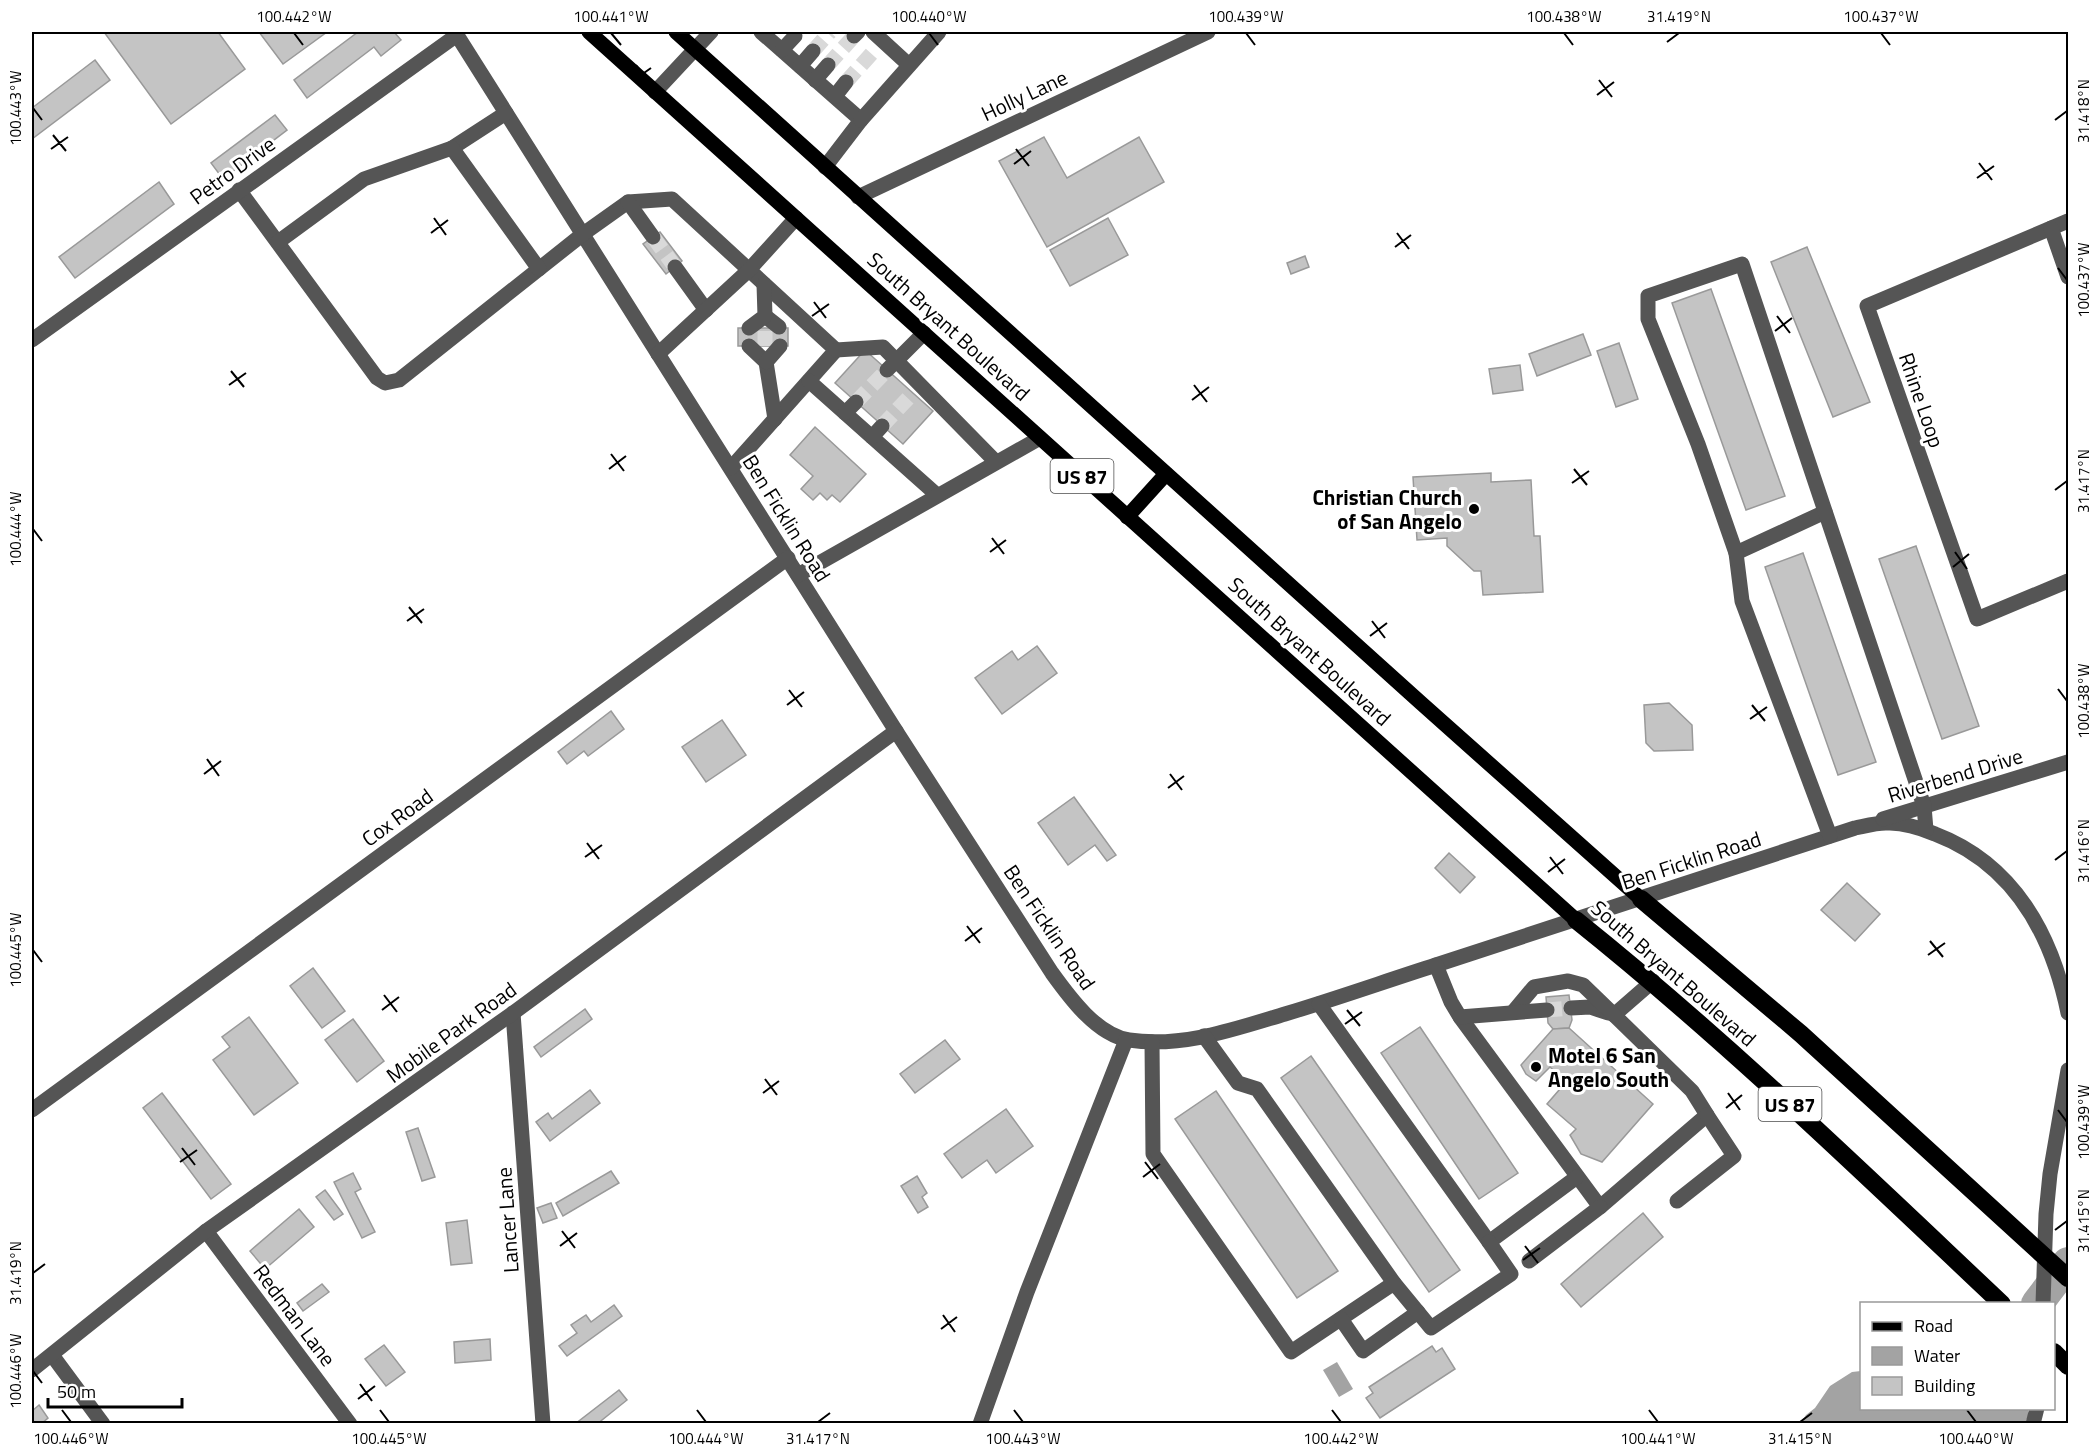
<svg xmlns="http://www.w3.org/2000/svg" width="2100" height="1455" font-family="'Titillium Web',sans-serif">
<rect width="100%" height="100%" fill="#fff"/>
<g fill="#a3a3a3">
<path d="M 1337,1362 L 1353,1389 L 1339,1397 L 1323,1370 Z"/>
<path d="M 1861,1371 L 1862,1408 L 2028,1408 L 2028,1416 L 2025,1424 L 1800,1424 L 1806,1415 L 1815,1408 L 1830,1386 L 1852,1372 Z"/>
</g>
<g fill="none" stroke-linecap="round" stroke-linejoin="round">
<path stroke="#a3a3a3" stroke-width="32" d="M 2037,1304 L 2068,1263"/>
</g>
<g fill="#c4c4c4" stroke="#999" stroke-width="1.5">
<path d="M 104,32 L 218,32 L 245,69 L 171,124 Z"/>
<path d="M 259,32 L 327,32 L 283,64 Z"/>
<path d="M 358,32 L 394,32 L 401,40 L 381,56 L 374,47 L 307,98 L 294,80 Z"/>
<path d="M 95,60 L 110,80 L 32,139 L 32,108 Z"/>
<path d="M 275,115 L 287,130 L 223,179 L 211,163 Z"/>
<path d="M 1044,137 L 1067,178 L 1139,137 L 1164,182 L 1047,247 L 999,161 Z"/>
<path d="M 159,182 L 174,204 L 75,278 L 59,257 Z"/>
<path d="M 1108,218 L 1128,255 L 1070,286 L 1050,250 Z"/>
<path d="M 660,232 L 682,261 L 666,274 L 643,244 Z"/>
<path d="M 1807,247 L 1870,402 L 1833,417 L 1771,262 Z"/>
<path d="M 1305,256 L 1309,267 L 1291,274 L 1287,263 Z"/>
<path d="M 1711,289 L 1785,496 L 1746,510 L 1672,303 Z"/>
<rect x="738" y="328" width="50" height="18"/>
<path d="M 1583,334 L 1591,355 L 1537,376 L 1529,354 Z"/>
<path d="M 1619,343 L 1638,399 L 1616,407 L 1597,351 Z"/>
<path d="M 865,350 L 933,411 L 903,444 L 835,383 Z"/>
<path d="M 1520,365 L 1523,390 L 1493,394 L 1489,369 Z"/>
<path d="M 815,427 L 866,474 L 840,502 L 832,495 L 827,500 L 820,493 L 813,500 L 801,489 L 813,476 L 790,455 Z"/>
<path d="M 1491,473 L 1491,482 L 1531,480 L 1534,536 L 1540,536 L 1543,592 L 1483,595 L 1481,571 L 1474,571 L 1447,546 L 1447,538 L 1417,540 L 1413,477 Z"/>
<path d="M 1916,546 L 1979,726 L 1942,739 L 1879,559 Z"/>
<path d="M 1803,553 L 1876,762 L 1838,775 L 1765,567 Z"/>
<path d="M 1037,646 L 1057,673 L 1002,714 L 975,678 L 1012,651 L 1018,660 Z"/>
<path d="M 1669,703 L 1692,725 L 1693,750 L 1654,751 L 1646,743 L 1644,705 Z"/>
<path d="M 611,711 L 624,729 L 588,756 L 584,751 L 567,764 L 558,752 Z"/>
<path d="M 722,720 L 746,755 L 706,782 L 682,747 Z"/>
<path d="M 1074,797 L 1116,855 L 1107,861 L 1095,845 L 1068,865 L 1038,823 Z"/>
<path d="M 1449,853 L 1475,877 L 1460,893 L 1435,868 Z"/>
<path d="M 1847,883 L 1880,914 L 1855,941 L 1821,910 Z"/>
<path d="M 313,968 L 345,1011 L 322,1028 L 290,986 Z"/>
<path d="M 1569,995 L 1572,1020 L 1569,1028 L 1553,1029 L 1548,1023 L 1546,997 Z"/>
<path d="M 585,1009 L 592,1019 L 541,1057 L 534,1047 Z"/>
<path d="M 249,1017 L 298,1083 L 254,1115 L 213,1060 L 230,1047 L 222,1037 Z"/>
<path d="M 353,1019 L 384,1061 L 357,1082 L 325,1040 Z"/>
<path d="M 1420,1027 L 1518,1173 L 1479,1199 L 1381,1053 Z"/>
<path d="M 1569,1028 L 1653,1104 L 1602,1162 L 1581,1154 L 1570,1135 L 1576,1129 L 1547,1104 L 1566,1082 L 1550,1067 L 1536,1081 L 1526,1074 L 1521,1065 L 1553,1029 Z"/>
<path d="M 945,1040 L 960,1059 L 915,1093 L 900,1074 Z"/>
<path d="M 1311,1056 L 1460,1270 L 1429,1292 L 1281,1078 Z"/>
<path d="M 590,1090 L 600,1103 L 550,1141 L 536,1122 L 548,1113 L 552,1119 Z"/>
<path d="M 1216,1091 L 1338,1271 L 1297,1298 L 1175,1119 Z"/>
<path d="M 162,1093 L 231,1184 L 211,1199 L 143,1108 Z"/>
<path d="M 1006,1109 L 1033,1146 L 996,1173 L 987,1160 L 962,1178 L 944,1154 Z"/>
<path d="M 418,1128 L 435,1177 L 422,1181 L 406,1132 Z"/>
<path d="M 611,1171 L 619,1183 L 563,1216 L 556,1203 Z"/>
<path d="M 353,1173 L 361,1189 L 355,1192 L 375,1232 L 362,1238 L 334,1182 Z"/>
<path d="M 917,1176 L 927,1193 L 922,1197 L 928,1207 L 918,1213 L 901,1186 Z"/>
<path d="M 325,1190 L 343,1214 L 334,1220 L 316,1197 Z"/>
<path d="M 551,1203 L 557,1218 L 543,1223 L 537,1208 Z"/>
<path d="M 299,1209 L 314,1227 L 265,1269 L 250,1251 Z"/>
<path d="M 1643,1213 L 1663,1237 L 1581,1307 L 1561,1284 Z"/>
<path d="M 467,1220 L 472,1263 L 451,1265 L 446,1223 Z"/>
<path d="M 322,1284 L 329,1292 L 303,1311 L 297,1303 Z"/>
<path d="M 614,1305 L 622,1316 L 567,1356 L 559,1346 L 577,1333 L 571,1325 L 586,1315 L 591,1322 Z"/>
<path d="M 490,1339 L 491,1360 L 455,1363 L 454,1342 Z"/>
<path d="M 384,1345 L 405,1372 L 386,1386 L 365,1359 Z"/>
<path d="M 1432,1346 L 1436,1352 L 1442,1348 L 1455,1369 L 1380,1418 L 1366,1398 L 1373,1393 L 1369,1387 Z"/>
<path d="M 619,1390 L 627,1400 L 597,1424 L 575,1424 Z"/>
<path d="M 39,1405 L 48,1418 L 41,1424 L 32,1424 L 32,1411 Z"/>
</g>
<g fill="none" stroke-linecap="round" stroke-linejoin="round">
<g stroke="#d9d9d9" stroke-width="15" stroke-dasharray="15 8" stroke-linecap="butt">
<path d="M 813,51 L 830,32"/>
<path d="M 828,65 L 854,36"/>
<path d="M 846,82 L 873,52"/>
<path d="M 653,237 L 675,267"/>
<path d="M 765,346 L 765,327"/>
<path d="M 856,402 L 887,370"/>
<path d="M 882,426 L 913,393"/>
<path d="M 1547,1010 L 1571,1008"/>
</g>
<g stroke="#555" stroke-width="15">
<path d="M 455,32 L 896,731 L 1052,973 C 1070,998 1097,1035 1129,1040 C 1182,1048 1235,1029 1285,1014 C 1335,999 1386,981 1436,965 C 1576,919 1715,874 1855,828 C 1865,826 1876,823 1886,823 C 1903,822 1921,828 1935,834 C 2014,864 2052,935 2068,1013"/>
<path d="M 761,32 L 861,120 L 825,167"/>
<path d="M 873,32 L 909,65"/>
<path d="M 854,36 L 858,32"/>
<path d="M 782,50 L 795,36"/>
<path d="M 800,66 L 813,51"/>
<path d="M 815,80 L 828,65"/>
<path d="M 655,92 L 711,32"/>
<path d="M 835,96 L 846,82"/>
<path d="M 861,120 L 939,32"/>
<path d="M 452,148 L 506,113"/>
<path d="M 239,190 L 377,378 L 385,383 L 399,380 L 583,234 L 628,202 L 672,199 L 836,350 L 731,468"/>
<path d="M 858,197 L 1208,32"/>
<path d="M 628,202 L 653,237"/>
<path d="M 2068,221 L 1867,306 L 1977,619 L 2068,581"/>
<path d="M 2051,228 L 2068,277"/>
<path d="M 278,242 L 364,179 L 452,148 L 539,269"/>
<path d="M 675,267 L 706,310"/>
<path d="M 765,316 L 779,327"/>
<path d="M 749,328 L 765,316 L 764,284"/>
<path d="M 32,340 L 457,35"/>
<path d="M 749,346 L 766,362 L 775,419"/>
<path d="M 836,350 L 883,347 L 996,462"/>
<path d="M 658,354 L 749,270 L 796,218"/>
<path d="M 766,362 L 780,346"/>
<path d="M 887,370 L 924,333"/>
<path d="M 809,381 L 937,495"/>
<path d="M 845,413 L 856,402"/>
<path d="M 872,437 L 882,426"/>
<path d="M 1736,553 L 1825,512"/>
<path d="M 798,575 L 1040,438"/>
<path d="M 1883,819 L 2068,762"/>
<path d="M 1830,836 L 1742,601 L 1736,553 L 1698,444 L 1648,319 L 1648,296 L 1742,264 L 1924,806 L 1926,830"/>
<path d="M 1436,965 L 1451,1002 L 1460,1017 L 1600,1207 L 1707,1115 L 1692,1091 L 1614,1015 L 1653,981"/>
<path d="M 1319,1004 L 1489,1242 L 1577,1177"/>
<path d="M 1571,1008 L 1590,1007 L 1608,1013"/>
<path d="M 1513,1012 L 1534,987 L 1568,981 L 1583,985 L 1614,1015"/>
<path d="M 513,1013 L 543,1424"/>
<path d="M 1460,1017 L 1547,1010"/>
<path d="M 1204,1036 L 1238,1083 L 1257,1089 L 1394,1283"/>
<path d="M 1152,1042 L 1153,1154 L 1291,1352 L 1394,1283 L 1431,1328 L 1511,1274 L 1489,1242"/>
<path d="M 32,1110 L 788,558"/>
<path d="M 1677,1201 L 1734,1156 L 1707,1115"/>
<path d="M 206,1231 L 350,1424"/>
<path d="M 1529,1261 L 1600,1207"/>
<path d="M 2043,1304 L 2046,1214 L 2050,1174 L 2068,1070"/>
<path d="M 1341,1319 L 1363,1351 L 1418,1312"/>
<path d="M 52,1355 L 103,1424"/>
<path d="M 32,1370 L 206,1231 L 513,1013 L 896,731"/>
<path d="M 980,1424 L 1027,1292 L 1126,1040"/>
<path d="M 2033,1424 L 2037,1408"/>
</g>
<g stroke="#000" stroke-width="15">
<path d="M 589,32 L 1576,920"/>
<path d="M 676,32 L 1421,703 L 1641,899"/>
<path d="M 1127,517 L 1166,474"/>
</g>
<g stroke="#000" stroke-width="18">
<path d="M 1641,899 L 1801,1034 L 2068,1278"/>
<path d="M 1576,920 C 1726,1040 1863,1173 2002,1304"/>
<path d="M 2054,1352 L 2068,1366"/>
</g>
</g>
<path fill="none" stroke="#000" stroke-width="2" d="M 294,33 L 303,45M 611,33 L 621,45M 929,33 L 938,45M 1246,33 L 1255,45M 1564,33 L 1573,45M 1881,33 L 1890,45M 1667,42 L 1679,33M 636,65 L 649,82M 634,80 L 651,68M 1599,80 L 1612,97M 1597,95 L 1614,82M 33,108 L 42,120M 2055,120 L 2067,111M 53,135 L 66,151M 51,149 L 68,137M 1016,149 L 1029,166M 1979,163 L 1992,180M 1014,164 L 1031,151M 1977,178 L 1994,166M 434,218 L 446,235M 431,233 L 448,220M 1397,233 L 1409,249M 1395,247 L 1411,235M 2058,268 L 2067,280M 814,302 L 826,318M 812,316 L 829,304M 1777,316 L 1790,333M 1775,331 L 1792,318M 231,371 L 244,387M 229,385 L 246,373M 1194,385 L 1207,402M 1192,400 L 1209,387M 611,454 L 624,471M 609,469 L 626,456M 1574,469 L 1587,485M 1572,483 L 1589,471M 2055,490 L 2067,481M 33,529 L 42,541M 992,538 L 1004,554M 990,552 L 1006,540M 1955,552 L 1967,569M 1953,567 L 1969,554M 409,607 L 422,623M 407,621 L 424,609M 1372,621 L 1385,638M 1370,636 L 1387,623M 2058,689 L 2067,701M 789,690 L 802,707M 787,705 L 804,692M 1752,705 L 1765,721M 1750,719 L 1767,707M 207,759 L 219,776M 204,774 L 221,761M 1170,774 L 1182,790M 1168,788 L 1184,776M 587,843 L 599,859M 585,857 L 602,845M 1550,857 L 1563,874M 2055,860 L 2067,851M 1548,872 L 1565,859M 967,926 L 980,943M 965,941 L 982,928M 1930,941 L 1943,957M 33,950 L 42,962M 1928,955 L 1945,943M 384,995 L 397,1012M 382,1010 L 399,997M 1347,1010 L 1360,1026M 1345,1024 L 1362,1012M 765,1079 L 777,1095M 763,1093 L 779,1081M 1728,1093 L 1740,1110M 1726,1108 L 1742,1095M 2058,1110 L 2067,1122M 182,1148 L 195,1165M 180,1162 L 197,1150M 1145,1162 L 1158,1179M 1143,1177 L 1160,1164M 2055,1230 L 2067,1221M 562,1231 L 575,1248M 560,1246 L 577,1233M 1525,1246 L 1538,1263M 1523,1260 L 1540,1248M 33,1273 L 45,1264M 943,1315 L 955,1332M 941,1329 L 957,1317M 33,1371 L 42,1383M 360,1384 L 372,1401M 358,1399 L 375,1386M 62,1410 L 71,1422M 380,1410 L 389,1422M 697,1410 L 706,1422M 1014,1410 L 1023,1422M 1332,1410 L 1341,1422M 1649,1410 L 1658,1422M 1967,1410 L 1976,1422M 818,1422 L 830,1413M 1800,1422 L 1812,1413"/>
<g fill="#000" stroke="#fff" stroke-width="2">
<circle cx="1474" cy="509" r="6"/>
<circle cx="1536" cy="1067" r="6"/>
</g>
<g text-anchor="middle" dominant-baseline="central" stroke-width="6" stroke-linejoin="round" paint-order="stroke">
<g fill="#fff" stroke="#4c4c4c" stroke-width="1.5">
<rect x="1050.5" y="459" width="63" height="34" rx="4.5"/>
<rect x="1758.5" y="1087" width="63" height="34" rx="4.5"/>
</g>
<g font-size="20" font-weight="bold" fill="#000">
<text x="1082" y="476">US 87</text>
<text x="1790" y="1104">US 87</text>
</g>
<g font-size="21" fill="#000" stroke="#fff">
<text transform="translate(1024 95) rotate(-25)">Holly Lane</text>
<text transform="translate(232 170) rotate(-36)">Petro Drive</text>
<text transform="translate(949 326) rotate(42)">South Bryant Boulevard</text>
<text transform="translate(1922 400) rotate(71)">Rhine Loop</text>
<text transform="translate(787 518) rotate(58)">Ben Ficklin Road</text>
<text transform="translate(1310 651) rotate(42)">South Bryant Boulevard</text>
<text transform="translate(1955 775) rotate(-17)">Riverbend Drive</text>
<text transform="translate(397 817) rotate(-36)">Cox Road</text>
<text transform="translate(1691 860) rotate(-18)">Ben Ficklin Road</text>
<text transform="translate(1050 927) rotate(56)">Ben Ficklin Road</text>
<text transform="translate(1674 973) rotate(41)">South Bryant Boulevard</text>
<text transform="translate(451 1032) rotate(-36)">Mobile Park Road</text>
<text transform="translate(507 1220) rotate(-94)">Lancer Lane</text>
<text transform="translate(295 1315) rotate(53)">Redman Lane</text>
</g>
<g font-size="21" font-weight="bold" fill="#000" stroke="#fff" text-anchor="end">
<text x="1462" y="497">Christian Church<tspan x="1462" dy="24">of San Angelo</tspan></text>
<text x="1548" y="1055" text-anchor="start">Motel 6 San<tspan x="1548" dy="24">Angelo South</tspan></text>
</g>
</g>
<rect width="2100" height="1455" fill="none" stroke="#ffffff" stroke-width="66"/>
<rect x="1860" y="1302" width="195" height="108" fill="#ffffff" stroke="#999999" stroke-width="1.5"/>
<rect x="1872" y="1322" width="30" height="9" fill="#000000" stroke="#999999" stroke-width="1.5"/>
<text x="1914" y="1332" font-size="18" fill="#000000">Road</text>
<rect x="1872" y="1347" width="30" height="18" fill="#a3a3a3" stroke="#999999" stroke-width="1.5"/>
<text x="1914" y="1362" font-size="18" fill="#000000">Water</text>
<rect x="1872" y="1377" width="30" height="18" fill="#c4c4c4" stroke="#999999" stroke-width="1.5"/>
<text x="1914" y="1392" font-size="18" fill="#000000">Building</text>
<path d="M48 1398v9h134v-9" fill="none" stroke="#000000" stroke-width="3"/>
<text x="57" y="1398" font-size="18" fill="#000000" stroke="#ffffff" stroke-width="4.5" paint-order="stroke">50 m</text>
<rect x="33" y="33" width="2034" height="1389" fill="none" stroke="#000" stroke-width="2"/>
<g font-size="15" text-anchor="middle" fill="#000">
<text x="294" y="22">100.442°W</text>
<text x="611" y="22">100.441°W</text>
<text x="929" y="22">100.440°W</text>
<text x="1246" y="22">100.439°W</text>
<text x="1564" y="22">100.438°W</text>
<text x="1679" y="22">31.419°N</text>
<text x="1881" y="22">100.437°W</text>
<text transform="translate(16 108) rotate(-90)" y="5">100.443°W</text>
<text transform="translate(2084 111) rotate(-90)" y="5">31.418°N</text>
<text transform="translate(2084 280) rotate(-90)" y="5">100.437°W</text>
<text transform="translate(2084 481) rotate(-90)" y="5">31.417°N</text>
<text transform="translate(16 529) rotate(-90)" y="5">100.444°W</text>
<text transform="translate(2084 701) rotate(-90)" y="5">100.438°W</text>
<text transform="translate(2084 851) rotate(-90)" y="5">31.416°N</text>
<text transform="translate(16 950) rotate(-90)" y="5">100.445°W</text>
<text transform="translate(2084 1122) rotate(-90)" y="5">100.439°W</text>
<text transform="translate(2084 1221) rotate(-90)" y="5">31.415°N</text>
<text transform="translate(16 1273) rotate(-90)" y="5">31.419°N</text>
<text transform="translate(16 1371) rotate(-90)" y="5">100.446°W</text>
<text x="71" y="1444">100.446°W</text>
<text x="389" y="1444">100.445°W</text>
<text x="706" y="1444">100.444°W</text>
<text x="818" y="1444">31.417°N</text>
<text x="1023" y="1444">100.443°W</text>
<text x="1341" y="1444">100.442°W</text>
<text x="1658" y="1444">100.441°W</text>
<text x="1800" y="1444">31.415°N</text>
<text x="1976" y="1444">100.440°W</text>
</g>
</svg>
